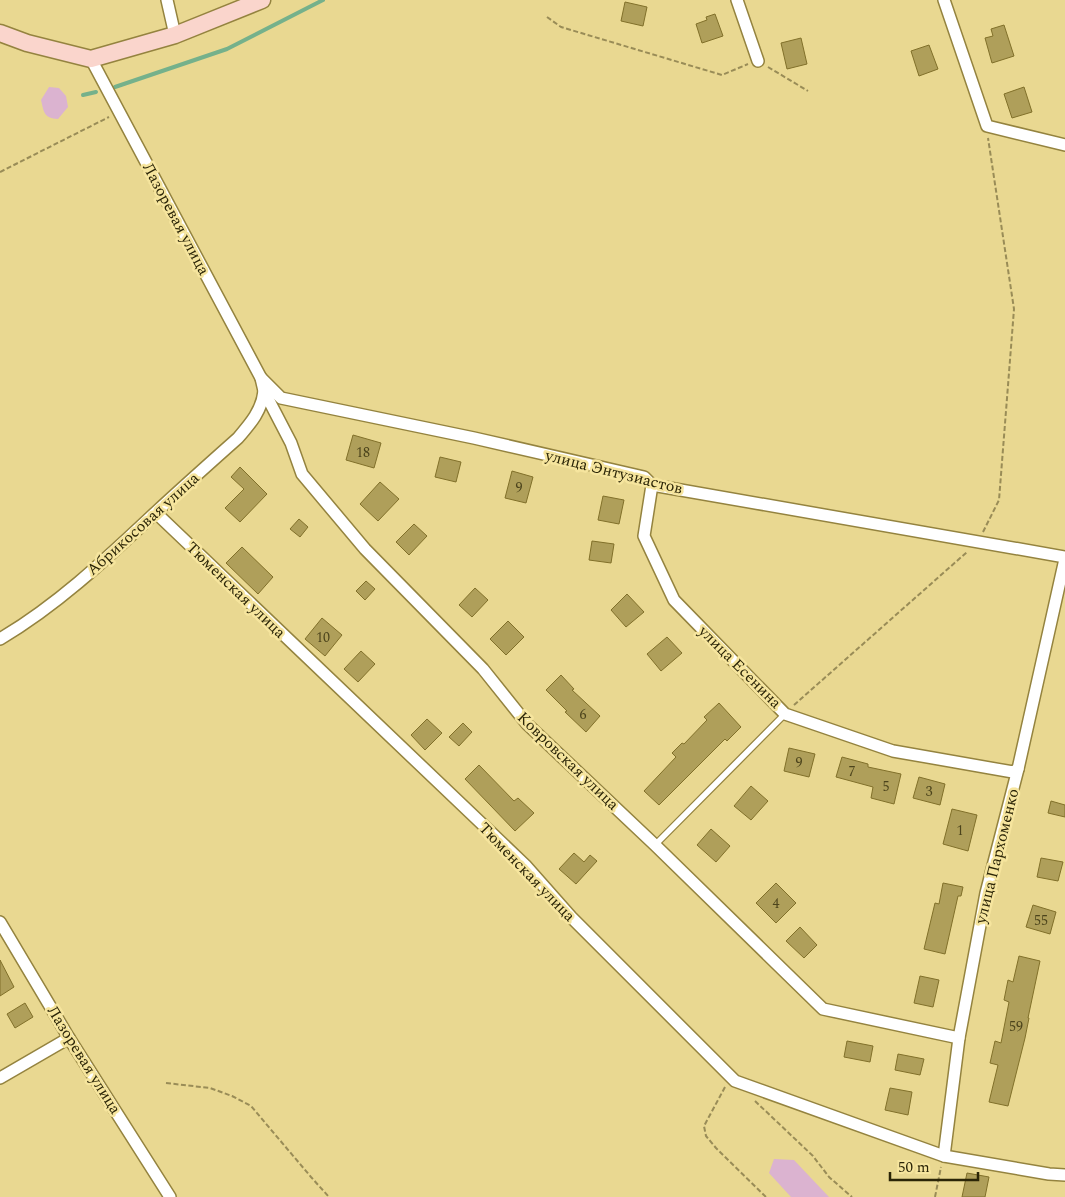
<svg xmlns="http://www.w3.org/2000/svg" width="1065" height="1197" font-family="Spectral,serif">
<rect width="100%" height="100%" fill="#e9d891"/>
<g fill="#dbb3d0">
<path d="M 49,87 L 59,88 L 66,96 L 68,107 L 58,119 C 44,118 44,113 41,100 Z"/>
<path d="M 774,1159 L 794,1160 L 829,1197 L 791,1197 L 769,1173 Z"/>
</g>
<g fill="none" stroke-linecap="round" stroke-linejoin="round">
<g stroke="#75b18b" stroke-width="4">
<path d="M 115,87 L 227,49 L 323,0"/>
<path d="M 83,95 L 96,92"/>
</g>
</g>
<g fill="#af9f5a" stroke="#81702a">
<path d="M 625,2 L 647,7 L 643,26 L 621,21 Z"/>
<path d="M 715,14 L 723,36 L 702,43 L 696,24 L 707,20 L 706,17 Z"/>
<path d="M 1004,25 L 1014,56 L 992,63 L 985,38 L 993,36 L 991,29 Z"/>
<path d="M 801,38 L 807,64 L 787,69 L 781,43 Z"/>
<path d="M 929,45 L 938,69 L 919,76 L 911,51 Z"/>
<path d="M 1024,87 L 1032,112 L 1012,118 L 1004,94 Z"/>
<path d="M 353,435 L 381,443 L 374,468 L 346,460 Z"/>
<path d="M 440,457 L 461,462 L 456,482 L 435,477 Z"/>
<path d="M 240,467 L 267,494 L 240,522 L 225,508 L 244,489 L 231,477 Z"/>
<path d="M 512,471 L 533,477 L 526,503 L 505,498 Z"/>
<path d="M 380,482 L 399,499 L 378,521 L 360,504 Z"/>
<path d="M 603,496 L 624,500 L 619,524 L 598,520 Z"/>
<path d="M 299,519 L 308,527 L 300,537 L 290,529 Z"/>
<path d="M 414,524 L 427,536 L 409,555 L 396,542 Z"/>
<path d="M 592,541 L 614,544 L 611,563 L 589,560 Z"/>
<path d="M 242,547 L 273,577 L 258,594 L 226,563 Z"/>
<path d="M 366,581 L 375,589 L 365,600 L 356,591 Z"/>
<path d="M 475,588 L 488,600 L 472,617 L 459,605 Z"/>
<path d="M 627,594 L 644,612 L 626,627 L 611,610 Z"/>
<path d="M 322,618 L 342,635 L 325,656 L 305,639 Z"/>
<path d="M 508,621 L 524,637 L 506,655 L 490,639 Z"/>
<path d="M 667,637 L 682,653 L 661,671 L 647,654 Z"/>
<path d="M 361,651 L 375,664 L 358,682 L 344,669 Z"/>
<path d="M 561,675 L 574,689 L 572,690 L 600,716 L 586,732 L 565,712 L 567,711 L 546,690 Z"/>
<path d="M 719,703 L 741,727 L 727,741 L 725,739 L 659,805 L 644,791 L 676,757 L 672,753 L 682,743 L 684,744 L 707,720 L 704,717 Z"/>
<path d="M 427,719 L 442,733 L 425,750 L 411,735 Z"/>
<path d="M 463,723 L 472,732 L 459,746 L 449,737 Z"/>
<path d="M 789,748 L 815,754 L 809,777 L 784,771 Z"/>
<path d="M 842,757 L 868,764 L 868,767 L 901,774 L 894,804 L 871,798 L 873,787 L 836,777 Z"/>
<path d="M 479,765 L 514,801 L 518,798 L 534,813 L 515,831 L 465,779 Z"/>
<path d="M 919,777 L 945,784 L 940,805 L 913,798 Z"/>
<path d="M 751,786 L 768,801 L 751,820 L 734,806 Z"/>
<path d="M 1051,801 L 1065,805 L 1065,817 L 1048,813 Z"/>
<path d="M 952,809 L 977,815 L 968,851 L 943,844 Z"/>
<path d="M 711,829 L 730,846 L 716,862 L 697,845 Z"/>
<path d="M 574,853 L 584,862 L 590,855 L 597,861 L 576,884 L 559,869 Z"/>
<path d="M 1041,858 L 1063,862 L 1058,881 L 1037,877 Z"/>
<path d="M 776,883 L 796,903 L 776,923 L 756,903 Z"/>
<path d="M 943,883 L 963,887 L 961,896 L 958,896 L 945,954 L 924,949 L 935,903 L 939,904 Z"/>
<path d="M 1033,905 L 1056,912 L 1050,934 L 1026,927 Z"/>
<path d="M 800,927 L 817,945 L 804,958 L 786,941 Z"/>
<path d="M 1019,956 L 1040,961 L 1028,1018 L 1029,1018 L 1025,1038 L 1008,1106 L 989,1102 L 998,1065 L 990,1063 L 995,1041 L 1001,1043 L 1009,1002 L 1004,1000 L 1008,980 L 1013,982 Z"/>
<path d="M 0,960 L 14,987 L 0,996 Z"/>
<path d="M 920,976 L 939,980 L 933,1007 L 914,1003 Z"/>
<path d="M 25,1003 L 33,1017 L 15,1028 L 7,1014 Z"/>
<path d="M 847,1041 L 873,1046 L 870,1062 L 844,1057 Z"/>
<path d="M 898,1054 L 924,1059 L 920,1075 L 895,1070 Z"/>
<path d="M 890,1088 L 912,1092 L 908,1115 L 885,1110 Z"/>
<path d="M 967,1173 L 989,1177 L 985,1197 L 962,1197 Z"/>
</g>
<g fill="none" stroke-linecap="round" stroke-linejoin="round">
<g stroke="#94833f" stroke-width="8">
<path id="lane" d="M 655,845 L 785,714"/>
</g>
<g stroke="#94833f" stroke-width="14">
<g id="street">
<path d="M 167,0 L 175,35"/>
<path d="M 737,0 L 758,61"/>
<path d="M 944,0 L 987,126 L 1065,145"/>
<path d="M 91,59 L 261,378 L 264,391 L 291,443 L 302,474 L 365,549 L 483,669 L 527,724 L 655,845 L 823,1009 L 959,1038"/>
<path d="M 261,378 L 281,398 L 474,438 L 644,477 L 652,485 L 1065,557"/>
<path d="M 652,485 L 644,536 L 674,600 L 785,714 L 893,751 L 1013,772 L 1018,769"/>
<path d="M 156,513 L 525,865 L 571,917 L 735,1081 L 944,1156 L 1049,1174 L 1065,1175"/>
<path d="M 0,639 C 59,604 107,558 156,512 C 183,487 211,462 238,438 C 251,423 262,410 264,391"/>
<path d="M 0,922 L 69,1038 L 170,1197"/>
<path d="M 0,1078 L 69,1038"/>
<path d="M 944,1156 L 959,1038 L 986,893 L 1018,769 L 1065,559"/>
</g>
</g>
<g stroke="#94833f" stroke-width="19">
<path id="secondary" d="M 0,33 L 27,43 L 91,59 L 175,35 L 262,0"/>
</g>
<g stroke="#998c57" stroke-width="2" stroke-dasharray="5 2.5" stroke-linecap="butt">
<path d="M 547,17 L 561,27 L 722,75 L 748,64"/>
<path d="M 768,67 L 808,91"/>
<path d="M 0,172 L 109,117"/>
<path d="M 983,532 L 999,500 L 1014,309 L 988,138"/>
<path d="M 794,705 L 967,552"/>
<path d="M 166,1083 L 210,1088 L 232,1096 L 251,1106 L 311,1177 L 329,1197"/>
<path d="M 725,1087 L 704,1126 L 706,1136 L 716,1148 L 766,1197"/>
<path d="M 755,1101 L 813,1156 L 829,1177 L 852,1197"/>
<path d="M 935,1197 L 941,1167"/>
</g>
<use href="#lane" stroke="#fff" stroke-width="5.5"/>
<use href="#street" stroke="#fff" stroke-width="11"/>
<use href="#secondary" stroke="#fad5cc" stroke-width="16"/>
</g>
<g text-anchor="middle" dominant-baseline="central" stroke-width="5" stroke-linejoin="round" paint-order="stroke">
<g font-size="14" fill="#4c441c">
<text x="363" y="452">18</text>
<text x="519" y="487">9</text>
<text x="323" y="637">10</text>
<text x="583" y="714">6</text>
<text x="799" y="762">9</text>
<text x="852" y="771">7</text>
<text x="886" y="786">5</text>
<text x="929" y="791">3</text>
<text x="960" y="830">1</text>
<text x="776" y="903">4</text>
<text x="1041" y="920">55</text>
<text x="1016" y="1026">59</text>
</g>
<g font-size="16" fill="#2b2507" stroke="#f6e59e">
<text transform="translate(176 219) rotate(62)">Лазоревая улица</text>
<text transform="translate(614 472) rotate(14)">улица Энтузиастов</text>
<text transform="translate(143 524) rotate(-42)">Абрикосовая улица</text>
<text transform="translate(236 590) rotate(44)">Тюменская улица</text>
<text transform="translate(740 667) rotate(45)">улица Есенина</text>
<text transform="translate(568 761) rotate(44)">Ковровская улица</text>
<text transform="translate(997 856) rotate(-76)">улица Пархоменко</text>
<text transform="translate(527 872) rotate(46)">Тюменская улица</text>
<text transform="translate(84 1060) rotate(58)">Лазоревая улица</text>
</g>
</g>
<path d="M890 1172v8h88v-8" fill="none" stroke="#2b2507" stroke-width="2.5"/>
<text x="898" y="1172" font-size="15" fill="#2b2507" stroke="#f6e59e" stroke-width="4" paint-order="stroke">50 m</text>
</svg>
